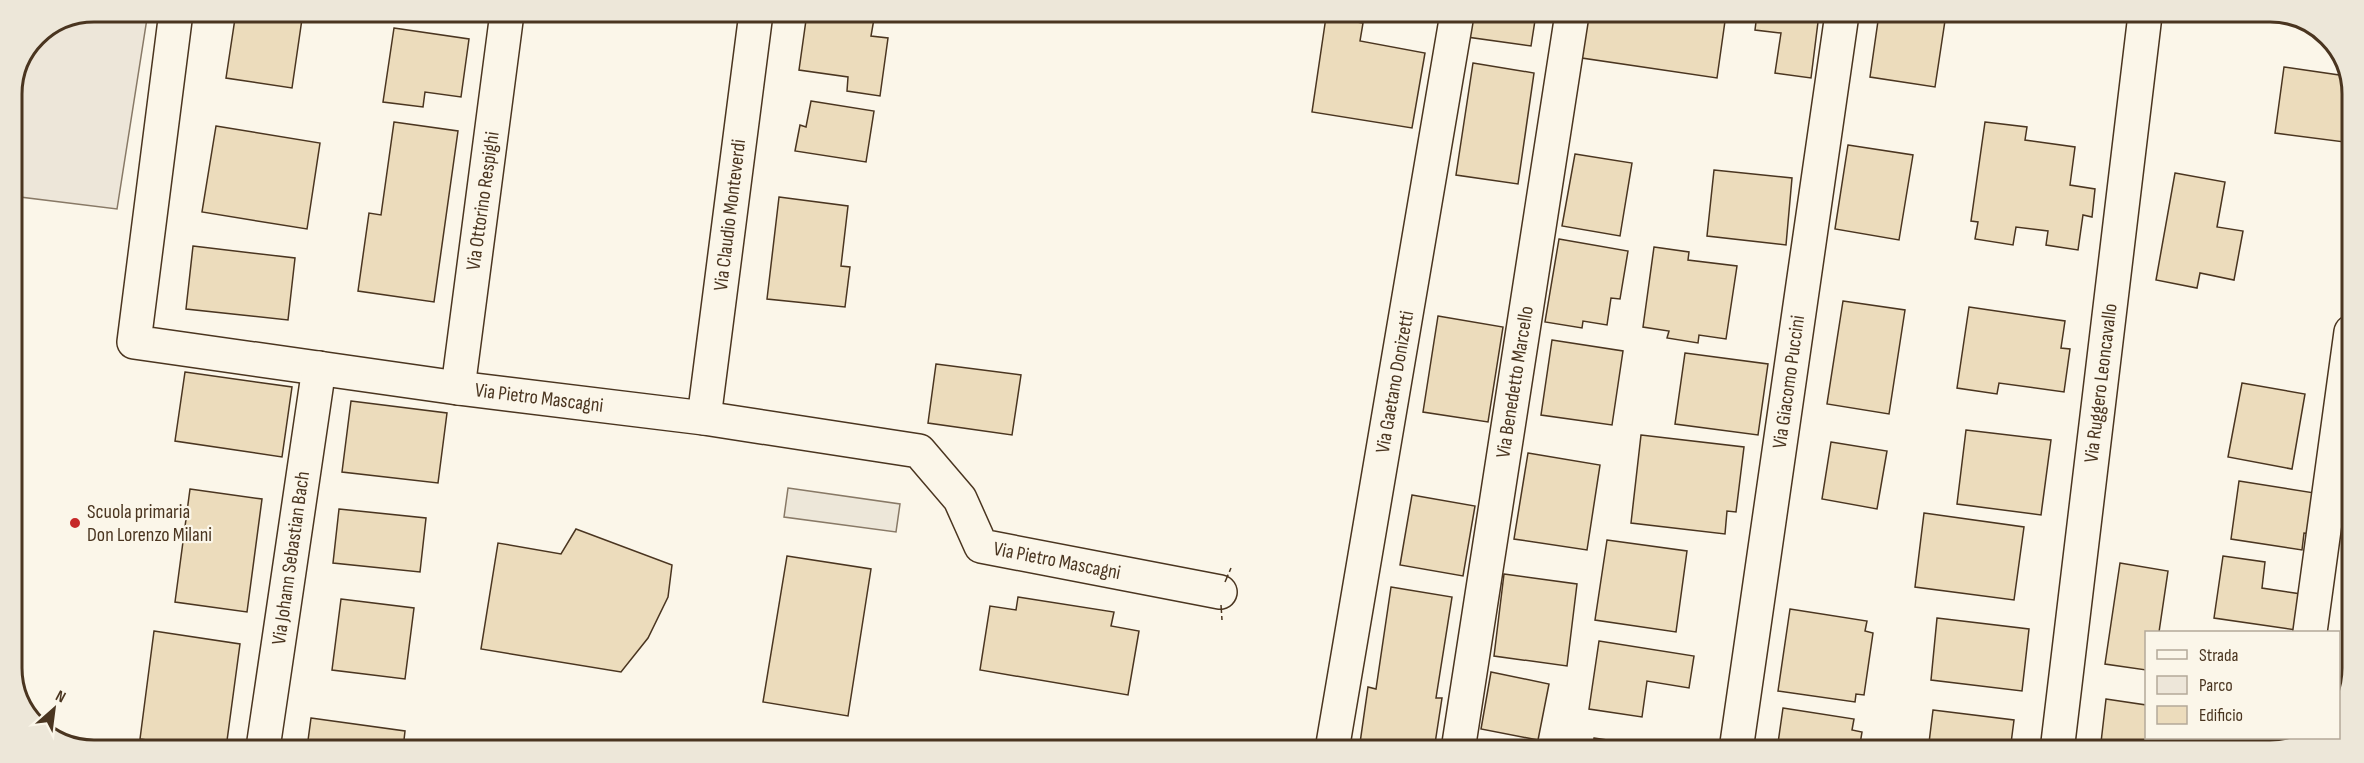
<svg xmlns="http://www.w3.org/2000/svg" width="2364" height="763" font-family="'Sofia Sans Condensed',sans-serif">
<rect width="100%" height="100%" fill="#fbf6e9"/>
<path fill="#ede6d9" stroke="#887966" stroke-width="1.5" d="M 94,12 L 148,12 L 117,209 L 12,196 L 12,94 L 36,36 Z"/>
<path fill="#ede7d9" stroke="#887966" stroke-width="1.5" d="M 788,488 L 900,504 L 896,532 L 784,517 Z"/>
<g fill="#ecdcbc" stroke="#4a3520" stroke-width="1.5">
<path d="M 236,12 L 303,12 L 292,88 L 226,78 Z"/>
<path d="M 434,12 L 471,12 L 470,18 Z"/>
<path d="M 807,13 L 875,13 L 871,36 L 888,38 L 880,96 L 847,91 L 848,77 L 799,70 Z"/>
<path d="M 1199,13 L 1221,13 L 1220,21 L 1198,19 Z"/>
<path d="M 1470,14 L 1536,14 L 1531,46 L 1467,37 Z"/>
<path d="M 1588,14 L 1726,14 L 1717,78 L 1582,58 Z"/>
<path d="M 1757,14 L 1819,14 L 1811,78 L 1775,73 L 1781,33 L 1755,30 Z"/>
<path d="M 1879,14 L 1946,14 L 1935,87 L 1870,77 Z"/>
<path d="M 1326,17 L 1363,23 L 1360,41 L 1425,53 L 1412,128 L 1312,112 Z"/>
<path d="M 394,28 L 469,39 L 461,97 L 425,92 L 423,107 L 383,102 Z"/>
<path d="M 1473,63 L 1534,73 L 1518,184 L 1456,175 Z"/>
<path d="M 2284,67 L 2346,76 L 2352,89 L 2352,143 L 2275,133 Z"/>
<path d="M 811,101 L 874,111 L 866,162 L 795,151 L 800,125 L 806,127 Z"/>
<path d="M 394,122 L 458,131 L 434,302 L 358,291 L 369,213 L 381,215 Z"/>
<path d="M 1985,122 L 2027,127 L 2025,140 L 2075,147 L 2070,185 L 2095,189 L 2092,217 L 2083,215 L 2078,250 L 2046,245 L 2048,231 L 2016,227 L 2013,245 L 1975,239 L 1978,222 L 1971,221 Z"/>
<path d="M 216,126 L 320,143 L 307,229 L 202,212 Z"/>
<path d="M 1848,145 L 1913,155 L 1899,240 L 1835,229 Z"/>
<path d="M 1575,154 L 1632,163 L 1620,236 L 1562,226 Z"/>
<path d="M 1714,170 L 1792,178 L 1786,245 L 1707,236 Z"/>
<path d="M 2175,173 L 2225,182 L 2217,227 L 2243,231 L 2234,280 L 2200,273 L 2197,288 L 2156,280 Z"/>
<path d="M 779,197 L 848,206 L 841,266 L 850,267 L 845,307 L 767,299 Z"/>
<path d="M 1559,239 L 1628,251 L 1620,299 L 1611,298 L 1607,325 L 1583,321 L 1582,328 L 1545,322 Z"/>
<path d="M 193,246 L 295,258 L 288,320 L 186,309 Z"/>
<path d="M 1654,247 L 1689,252 L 1688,260 L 1737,266 L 1726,339 L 1699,335 L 1698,343 L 1667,338 L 1669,331 L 1643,327 Z"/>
<path d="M 1843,301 L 1905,310 L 1889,414 L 1827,404 Z"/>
<path d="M 1969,307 L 2065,321 L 2061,348 L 2070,349 L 2064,392 L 1999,383 L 1997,394 L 1957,388 Z"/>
<path d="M 1438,316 L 1503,327 L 1488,422 L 1423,412 Z"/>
<path d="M 1552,340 L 1623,351 L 1612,425 L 1541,415 Z"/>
<path d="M 1685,353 L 1768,364 L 1758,435 L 1675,424 Z"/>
<path d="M 936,364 L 1021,375 L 1012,435 L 928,423 Z"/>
<path d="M 185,372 L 292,387 L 282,457 L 175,441 Z"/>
<path d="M 2242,383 L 2305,394 L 2292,469 L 2228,457 Z"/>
<path d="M 351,401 L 447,413 L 438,483 L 342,472 Z"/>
<path d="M 1966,430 L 2051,440 L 2041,515 L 1957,504 Z"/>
<path d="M 1641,435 L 1744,447 L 1736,512 L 1727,511 L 1725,534 L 1631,523 Z"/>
<path d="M 1831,442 L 1887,451 L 1877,509 L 1822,499 Z"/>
<path d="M 1528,453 L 1600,465 L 1587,550 L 1514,539 Z"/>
<path d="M 2239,481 L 2321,494 L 2314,534 L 2304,533 L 2302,550 L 2231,539 Z"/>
<path d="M 190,489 L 262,499 L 247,612 L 175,602 Z"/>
<path d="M 1412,495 L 1475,506 L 1463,576 L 1400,565 Z"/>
<path d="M 339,509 L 426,518 L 420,572 L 333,563 Z"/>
<path d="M 1924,513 L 2024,527 L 2014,600 L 1915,587 Z"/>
<path d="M 576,529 L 672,565 L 668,597 L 648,638 L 621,672 L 481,649 L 498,543 L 561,554 Z"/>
<path d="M 1607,540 L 1687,551 L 1676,632 L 1595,620 Z"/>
<path d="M 787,556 L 871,569 L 848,716 L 763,702 Z"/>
<path d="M 2223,556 L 2265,562 L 2262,588 L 2301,594 L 2296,630 L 2214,618 Z"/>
<path d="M 2120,563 L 2168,571 L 2159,632 L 2146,632 L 2146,670 L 2105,664 Z"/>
<path d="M 1504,574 L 1577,584 L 1567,666 L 1494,656 Z"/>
<path d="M 1391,587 L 1452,597 L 1436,698 L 1442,698 L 1434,750 L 1359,750 L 1368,687 L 1376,689 Z"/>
<path d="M 1018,597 L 1114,612 L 1111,626 L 1139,631 L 1128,695 L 980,670 L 990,606 L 1016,610 Z"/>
<path d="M 341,599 L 414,608 L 405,679 L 332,670 Z"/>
<path d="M 1790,609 L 1867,621 L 1865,631 L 1873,633 L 1864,695 L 1856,694 L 1855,702 L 1778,691 Z"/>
<path d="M 1937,618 L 2029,629 L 2022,691 L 1931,680 Z"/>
<path d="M 154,631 L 240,644 L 226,748 L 203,748 L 140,739 Z"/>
<path d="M 1599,641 L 1694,656 L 1689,688 L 1647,681 L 1642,717 L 1589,709 Z"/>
<path d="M 1491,672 L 1549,684 L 1538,740 L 1481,729 Z"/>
<path d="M 2106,699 L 2146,705 L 2146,738 L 2157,738 L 2155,751 L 2100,751 Z"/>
<path d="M 1783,708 L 1854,719 L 1852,730 L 1862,732 L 1859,750 L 1777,750 Z"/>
<path d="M 1933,710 L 2014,720 L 2010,751 L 1928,751 Z"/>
<path d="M 311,718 L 405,731 L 403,749 L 307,748 Z"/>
<path d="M 1594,738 L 1674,750 L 1592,750 Z"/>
<path d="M 2191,744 L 2241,751 L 2190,751 Z"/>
</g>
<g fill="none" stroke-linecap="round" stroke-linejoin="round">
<g stroke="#4a3520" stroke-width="36">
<g id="street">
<path d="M 176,12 L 134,342 L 458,388 L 704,418 L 919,451 L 960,499 L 981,546 L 1220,592"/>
<path d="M 458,388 L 507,13"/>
<path d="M 704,418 L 756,13"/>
<path d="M 2310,632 L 2351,332"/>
<path d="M 2296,742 L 2296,738"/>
<path d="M 263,748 L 319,368"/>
<path d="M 1332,750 L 1457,14"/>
<path d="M 1458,750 L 1572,14"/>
<path d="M 1736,750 L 1842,14"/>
<path d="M 2057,751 L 2145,15"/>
</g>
</g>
<use href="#street" stroke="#fbf6e9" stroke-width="33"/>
<g stroke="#4a3520" stroke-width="1.5" stroke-dasharray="8 3" stroke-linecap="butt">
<path d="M 1225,582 L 1231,568"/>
<path d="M 1221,605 L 1222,620"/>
</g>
</g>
<circle fill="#c62828" stroke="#fbf6e9" stroke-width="2" cx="75" cy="523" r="6"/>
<g text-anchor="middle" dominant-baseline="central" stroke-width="4.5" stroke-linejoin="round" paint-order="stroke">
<g font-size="20" fill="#4a3520" stroke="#fbf6e9">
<text transform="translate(483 201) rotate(-82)">Via Ottorino Respighi</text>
<text transform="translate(730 215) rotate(-83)">Via Claudio Monteverdi</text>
<text transform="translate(1395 382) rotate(-80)">Via Gaetano Donizetti</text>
<text transform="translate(1515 382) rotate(-81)">Via Benedetto Marcello</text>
<text transform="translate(1789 382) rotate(-82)">Via Giacomo Puccini</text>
<text transform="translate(2101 383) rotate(-83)">Via Ruggero Leoncavallo</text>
<text transform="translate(539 398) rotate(7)">Via Pietro Mascagni</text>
<text transform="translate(291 558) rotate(-82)">Via Johann Sebastian Bach</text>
<text transform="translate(1057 561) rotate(11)">Via Pietro Mascagni</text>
</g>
<g font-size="20" fill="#4a3520" stroke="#fbf6e9" text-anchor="start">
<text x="87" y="512">Scuola primaria<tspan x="87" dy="23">Don Lorenzo Milani</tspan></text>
</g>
</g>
<path d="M0 0H2364V763H0ZM94 22H2270A72 72 0 0 1 2342 94V668A72 72 0 0 1 2270 740H94A72 72 0 0 1 22 668V94A72 72 0 0 1 94 22Z" fill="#ede7d9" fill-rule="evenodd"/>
<path fill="none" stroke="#4a3520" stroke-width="3" d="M94 22H2270A72 72 0 0 1 2342 94V668A72 72 0 0 1 2270 740H94A72 72 0 0 1 22 668V94A72 72 0 0 1 94 22Z"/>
<rect x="2145" y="631" width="195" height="108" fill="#fbf6e9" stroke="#b4a999" stroke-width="1.5"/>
<rect x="2157" y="650" width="30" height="9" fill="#fbf6e9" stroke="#b4a999" stroke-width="1.5"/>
<text x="2199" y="661" font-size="18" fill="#4a3520">Strada</text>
<rect x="2157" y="676" width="30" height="18" fill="#ede6d9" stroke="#b4a999" stroke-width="1.5"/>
<text x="2199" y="691" font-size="18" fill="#4a3520">Parco</text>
<rect x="2157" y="706" width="30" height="18" fill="#ecdcbc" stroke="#b4a999" stroke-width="1.5"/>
<text x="2199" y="721" font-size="18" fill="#4a3520">Edificio</text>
<g transform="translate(54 709) rotate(28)" stroke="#fbf6e9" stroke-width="4.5" paint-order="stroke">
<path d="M0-4.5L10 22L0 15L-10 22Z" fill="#4a3520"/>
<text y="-9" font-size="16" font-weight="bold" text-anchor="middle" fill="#4a3520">N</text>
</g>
</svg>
